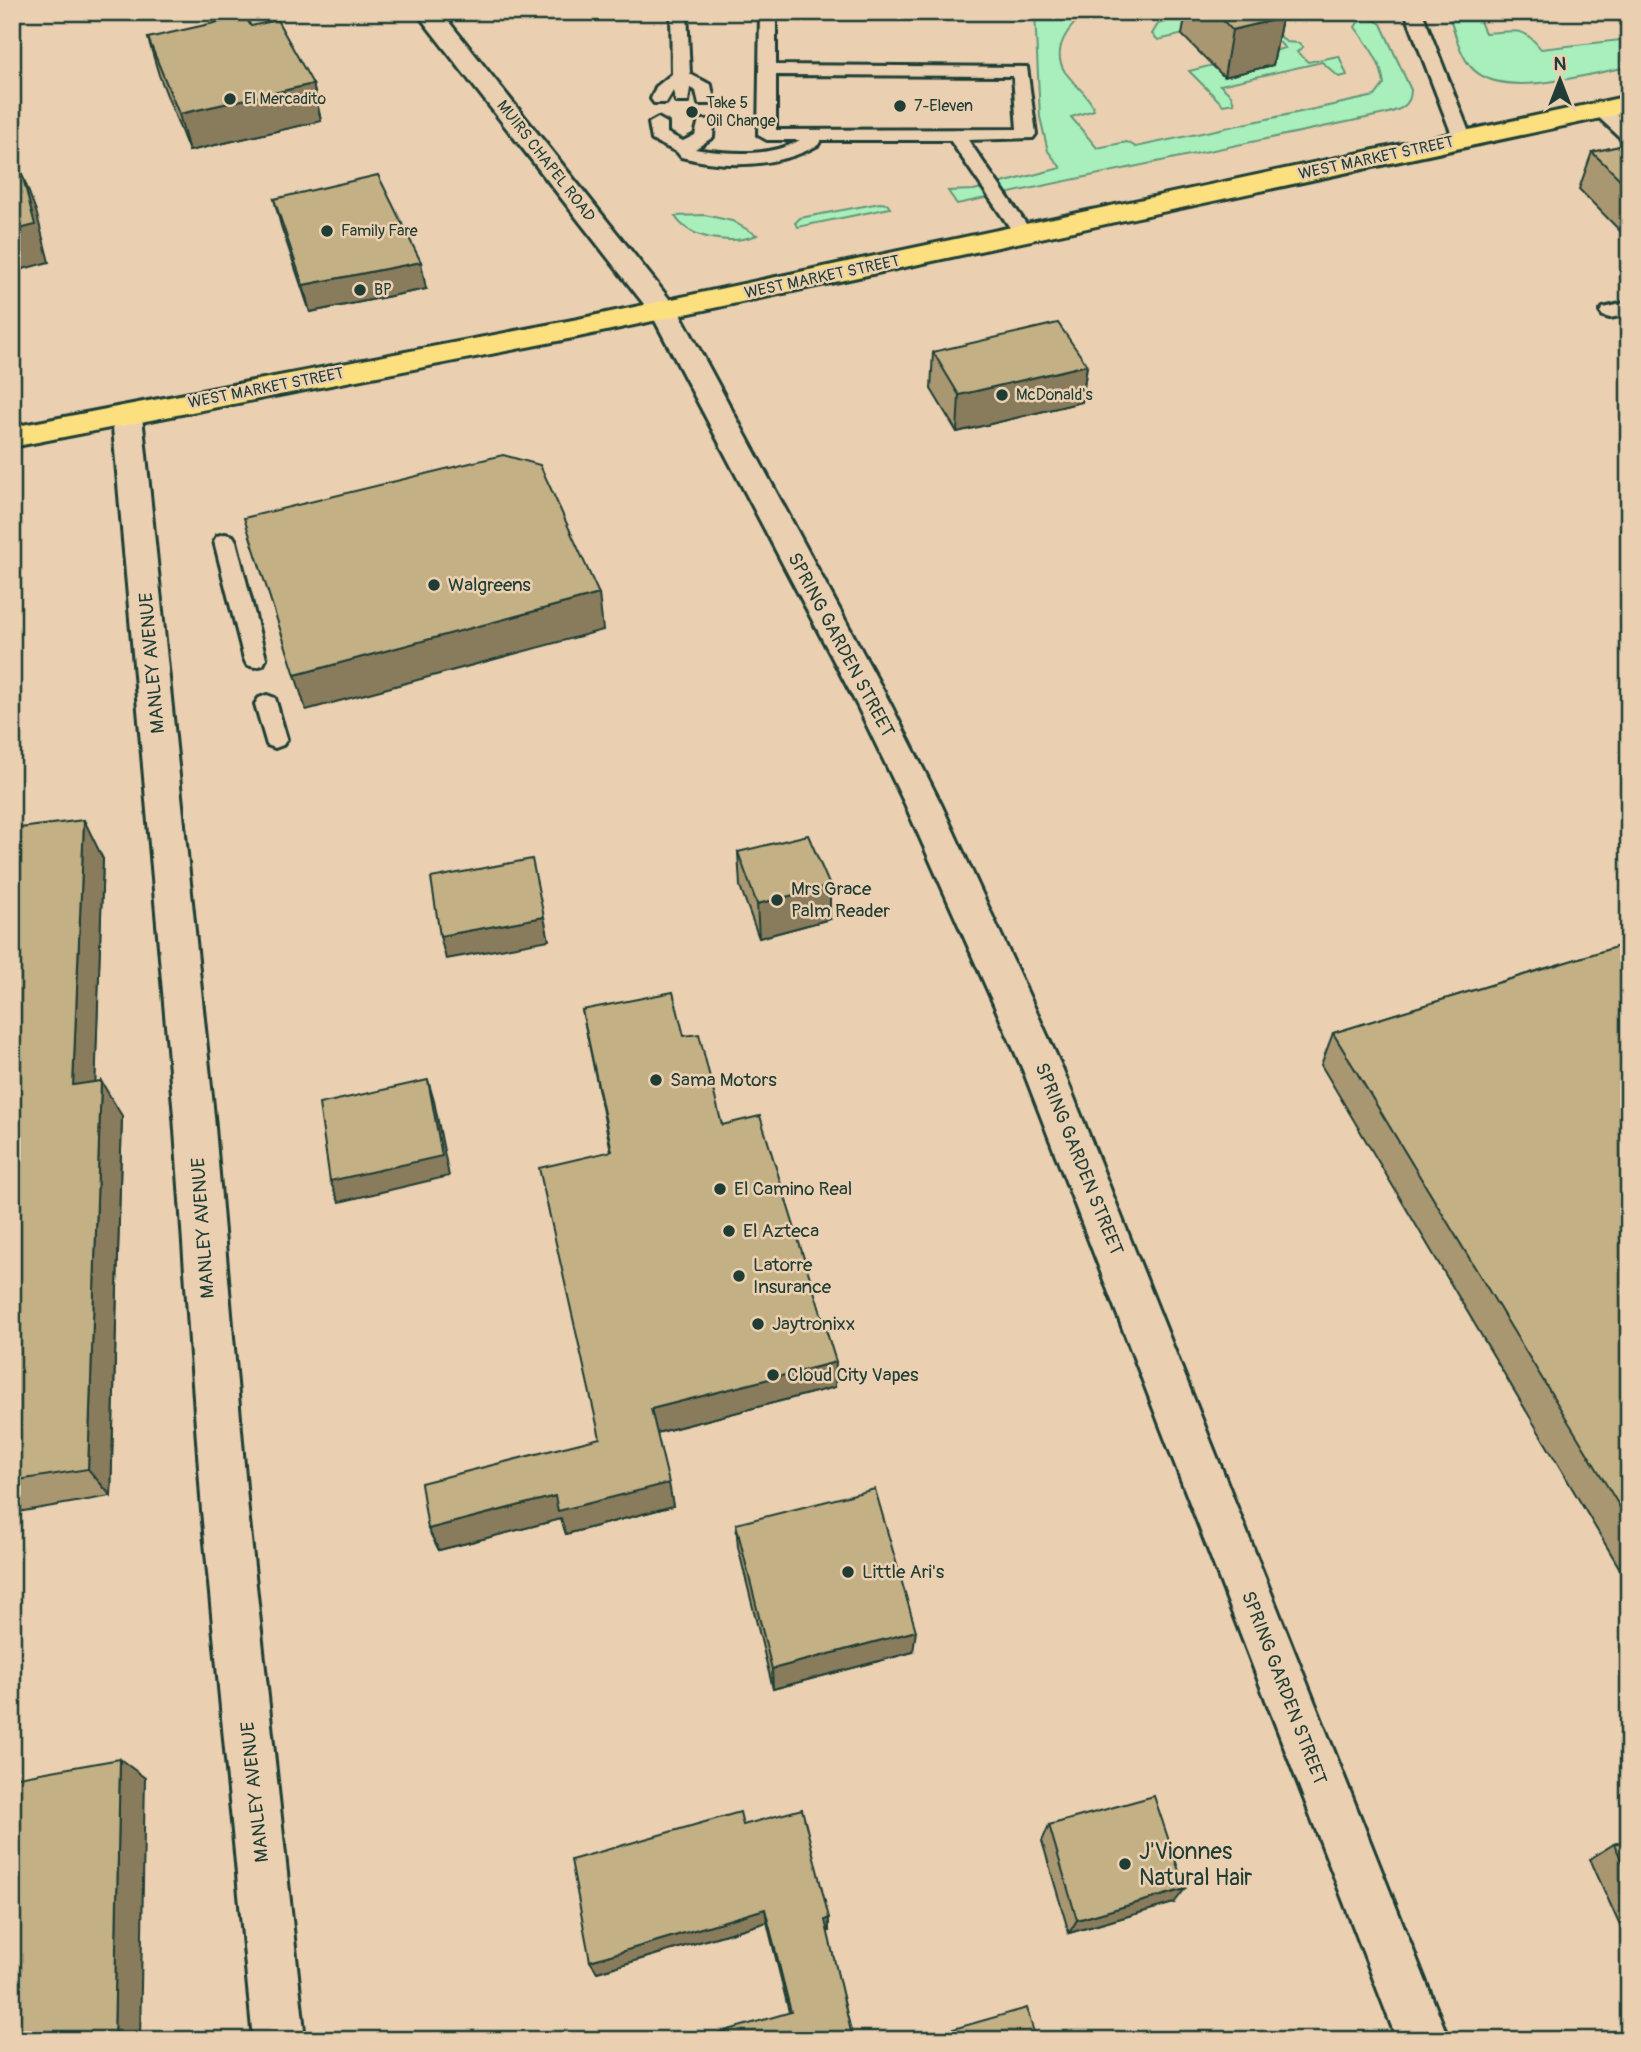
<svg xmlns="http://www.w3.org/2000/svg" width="1641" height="2052" font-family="Pangolin,sans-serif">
<rect width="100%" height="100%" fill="#ead0b1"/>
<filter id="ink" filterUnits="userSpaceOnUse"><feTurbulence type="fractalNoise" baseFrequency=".0143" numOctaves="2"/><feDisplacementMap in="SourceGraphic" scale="14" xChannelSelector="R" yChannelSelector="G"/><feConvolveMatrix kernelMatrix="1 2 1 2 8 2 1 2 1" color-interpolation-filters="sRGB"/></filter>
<g filter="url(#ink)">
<g fill="#a8efbc" stroke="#649678" stroke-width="2">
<path d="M 1035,12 L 1088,12 C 1070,24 1050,49 1065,72 C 1074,84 1086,93 1093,106 L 1094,110 L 1071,117 L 1097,148 L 1127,142 L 1136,147 L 1375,96 L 1384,84 C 1381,61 1368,45 1355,27 C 1360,16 1373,18 1381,24 L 1411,90 C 1411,107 1399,110 1385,114 L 957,204 L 948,191 L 974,190 L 1061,168 L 1048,151 L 1040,117 Z"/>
<path d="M 1257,12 L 1286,42 L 1299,43 L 1303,47 L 1297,52 L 1308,62 L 1339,56 L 1347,75 L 1339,77 L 1322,62 L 1220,85 L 1231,95 L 1234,103 L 1223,105 L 1189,71 L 1213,65 L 1224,77 L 1272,65 L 1262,54 L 1285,48 L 1263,26 L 1250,19 L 1158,40 L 1152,34 L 1158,24 L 1187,15 Z"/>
<path d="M 1448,12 L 1476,12 L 1485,33 C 1515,32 1521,24 1541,49 L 1629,39 L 1629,67 C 1589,73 1501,102 1471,67 C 1459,54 1454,29 1448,12 Z"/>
<path d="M 880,203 L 887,204 L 890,208 L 798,227 L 795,223 L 800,218 Z"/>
<path d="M 705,215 L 732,221 L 757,235 C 733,245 689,240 675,216 Z"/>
</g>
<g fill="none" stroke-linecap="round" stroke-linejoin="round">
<g stroke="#1f3d34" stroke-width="6">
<g id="service">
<path d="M 671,12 L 687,12 L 690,74 L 711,85 L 714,100 L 711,104 L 699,104 L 696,91 L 690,88 L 688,102 L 676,102 L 673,91 L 666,103 L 654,103 L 651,99 L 656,87 L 672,74 Z"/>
<path d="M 760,12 L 776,12 L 776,65 L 1027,67 L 1036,134 L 1033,138 L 968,140 L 1033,234 L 1031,238 L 1017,238 L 950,140 L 821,140 L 818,145 C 777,168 725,168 681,157 L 677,152 L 652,140 L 649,123 L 658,118 L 667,123 L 667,133 L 683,141 L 695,135 L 699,120 L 711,120 L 714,124 L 713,137 L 695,149 L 701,150 C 733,154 771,157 800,140 L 767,140 L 758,135 ZM 776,75 L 1013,76 L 1017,129 L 776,130 Z"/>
<path d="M 1405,12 L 1422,12 L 1472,140 L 1469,144 L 1463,145 L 1454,140 Z"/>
<path d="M 1601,105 L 1607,106 L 1629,126 L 1629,141 L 1623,140 L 1595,114 L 1592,110 L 1595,106 Z"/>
<path d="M 1629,302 L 1629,314 L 1610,318 L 1603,316 L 1600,312 L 1603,308 Z"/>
<path d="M 225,534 L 233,536 L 236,541 L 266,659 L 263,665 L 255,667 L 247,665 L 244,659 L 214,541 L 217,536 Z"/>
<path d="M 267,695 L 275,698 L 287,739 L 283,745 L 275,748 L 267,745 L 255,704 L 259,698 Z"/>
</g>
</g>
<g stroke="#1f3d34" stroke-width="6">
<path id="minor" d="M 127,406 L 138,409 L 142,416 L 214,1116 L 248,1511 L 305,2040 L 253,2040 L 202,1511 L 174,1116 L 112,416 L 116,409 Z"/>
</g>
<g stroke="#1f3d34" stroke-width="6">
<path id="secondary" d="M 416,12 L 441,12 L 678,310 L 891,705 L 941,804 L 1063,1070 L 1449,2040 L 1397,2040 L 1023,1070 L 905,804 L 857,705 L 651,313 Z"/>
</g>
<g stroke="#1f3d34" stroke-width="6">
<path id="primary" d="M 1629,96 L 1629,112 L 578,337 L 12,447 L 12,427 L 578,319 Z"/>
</g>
<use href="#service" fill="#ead0b1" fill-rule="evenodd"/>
<use href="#minor" fill="#ead0b1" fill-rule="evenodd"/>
<use href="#secondary" fill="#ead0b1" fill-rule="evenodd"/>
<use href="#primary" fill="#fce080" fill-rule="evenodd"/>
</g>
<g fill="#a99772" stroke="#1f3d34" stroke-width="2">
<path d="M 1186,12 L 1276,12 L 1282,18 L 1273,65 L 1224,77 L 1182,35 Z"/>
<path d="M 251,26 L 313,84 L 321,121 L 189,151 L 159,75 L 148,38 Z"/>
<path d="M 1629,144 L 1629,240 L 1579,189 L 1592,152 Z"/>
<path d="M 274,199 L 426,289 L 310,312 L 281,226 Z"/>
<path d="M 933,352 L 1087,365 L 1082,402 L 957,432 L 931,389 Z"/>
<path d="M 12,829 L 103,859 L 95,1082 L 122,1116 L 111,1496 L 12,1513 Z"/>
<path d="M 738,852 L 830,919 L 759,938 L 740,886 Z"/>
<path d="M 1629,943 L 1629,1584 L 1321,1065 L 1333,1033 Z"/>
<path d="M 582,1010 L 684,1036 L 835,1387 L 657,1433 L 673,1506 L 566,1534 L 561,1519 L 439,1550 L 428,1529 L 600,1438 L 611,1151 Z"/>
<path d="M 736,1524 L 913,1652 L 773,1689 L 738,1547 Z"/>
<path d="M 743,1825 L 829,1931 L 827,1932 L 853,2040 L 789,2012 L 767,1922 L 597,1972 Z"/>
<path d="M 1049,1825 L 1174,1903 L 1069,1933 L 1042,1841 Z"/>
<path d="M 1629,1840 L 1629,1946 L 1590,1859 L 1614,1844 Z"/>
</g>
<g fill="#897b5d" stroke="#1f3d34" stroke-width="2">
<path d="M 1282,18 L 1273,65 L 1224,77 L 1232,30 Z"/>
<path d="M 313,84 L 321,121 L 189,151 L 179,114 Z"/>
<path d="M 22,174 L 36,211 L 49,262 L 12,272 L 12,231 Z"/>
<path d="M 421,262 L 426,289 L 310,312 L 303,285 Z"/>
<path d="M 1087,365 L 1082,402 L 957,432 L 959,395 Z"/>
<path d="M 599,594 L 603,630 L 306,710 L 295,675 Z"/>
<path d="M 84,820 L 103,859 L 94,1121 L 73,1085 Z"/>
<path d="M 830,886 L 830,919 L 759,938 L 757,904 Z"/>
<path d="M 544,917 L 549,940 L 446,959 L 440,936 Z"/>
<path d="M 428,1080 L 434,1101 L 449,1176 L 339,1202 L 330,1181 Z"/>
<path d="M 101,1081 L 122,1116 L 111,1496 L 88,1469 Z"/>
<path d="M 836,1362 L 835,1387 L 656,1433 L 651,1409 Z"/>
<path d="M 669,1483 L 673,1506 L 566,1534 L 561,1519 L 439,1550 L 428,1529 L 555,1496 Z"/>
<path d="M 916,1631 L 913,1652 L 773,1689 L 772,1669 Z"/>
<path d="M 120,1759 L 145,1778 L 140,2040 L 114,2040 Z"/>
<path d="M 1185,1889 L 1174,1903 L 1069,1933 L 1077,1920 Z"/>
<path d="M 765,1909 L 767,1922 L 597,1972 L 590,1961 Z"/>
<path d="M 829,1918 L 829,1931 L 824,1933 L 825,1920 Z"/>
</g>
<g fill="#c4b085" stroke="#1f3d34" stroke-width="2">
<path d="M 1215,12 L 1276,12 L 1282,18 L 1232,30 Z"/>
<path d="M 245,16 L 251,26 L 277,20 L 313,84 L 179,114 L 148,38 Z"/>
<path d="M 1629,144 L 1629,188 L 1592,152 Z"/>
<path d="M 22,174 L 35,225 L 12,231 L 12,176 Z"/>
<path d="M 378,175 L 421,262 L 303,285 L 274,199 Z"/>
<path d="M 1058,323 L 1087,365 L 959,395 L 933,352 Z"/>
<path d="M 503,455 L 540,465 L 599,594 L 295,675 L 244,518 Z"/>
<path d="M 84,820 L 73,1085 L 101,1081 L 88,1469 L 12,1481 L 12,829 Z"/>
<path d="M 808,835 L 830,886 L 757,904 L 738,852 Z"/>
<path d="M 532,859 L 544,917 L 440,936 L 431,878 Z"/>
<path d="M 1629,943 L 1629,1522 L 1333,1033 Z"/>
<path d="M 673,992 L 684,1036 L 699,1034 L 722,1125 L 760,1116 L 836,1362 L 651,1409 L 669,1483 L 558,1511 L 555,1496 L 428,1529 L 421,1483 L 600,1438 L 539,1168 L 612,1151 L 582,1010 Z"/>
<path d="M 428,1080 L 442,1156 L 330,1181 L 319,1104 Z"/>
<path d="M 875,1489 L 916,1631 L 772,1669 L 736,1524 Z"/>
<path d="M 120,1759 L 114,2040 L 12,2040 L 12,1778 Z"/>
<path d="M 1154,1796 L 1185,1889 L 1077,1920 L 1049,1825 Z"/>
<path d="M 802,1809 L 829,1918 L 825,1920 L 853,2040 L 693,2040 L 791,2012 L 765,1909 L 590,1961 L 571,1860 L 740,1812 L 743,1825 Z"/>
<path d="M 1629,1840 L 1629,1875 L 1614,1844 Z"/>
<path d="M 1027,2008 L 1036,2040 L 915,2040 Z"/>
</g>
</g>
<g fill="#1f3d34" stroke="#ead0b1" stroke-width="2.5">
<circle cx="230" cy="99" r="7"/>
<circle cx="900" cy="106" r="7"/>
<circle cx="692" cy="112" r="7"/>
<circle cx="327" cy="231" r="7"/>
<circle cx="360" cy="290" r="7"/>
<circle cx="1002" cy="395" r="7"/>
<circle cx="434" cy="585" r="7"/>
<circle cx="777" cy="900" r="7"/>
<circle cx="656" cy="1080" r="7"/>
<circle cx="720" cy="1189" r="7"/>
<circle cx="729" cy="1231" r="7"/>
<circle cx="739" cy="1276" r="7"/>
<circle cx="758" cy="1324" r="7"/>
<circle cx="773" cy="1375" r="7"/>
<circle cx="848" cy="1572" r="7"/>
<circle cx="1125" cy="1864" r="7"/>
</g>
<g text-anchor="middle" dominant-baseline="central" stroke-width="5" stroke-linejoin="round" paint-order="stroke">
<g font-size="16" fill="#1f3d34" stroke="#ead0b1" text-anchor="start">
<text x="244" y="99">El Mercadito</text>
<text x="706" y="103">Take 5<tspan x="706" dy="18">Oil Change</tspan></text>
<text x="914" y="106">7-Eleven</text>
<text x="341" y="231">Family Fare</text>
<text x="374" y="290">BP</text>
<text x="1016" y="395">McDonald's</text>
</g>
<g font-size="16" fill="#1f3d34" stroke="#ead0b1">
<text transform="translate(1376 158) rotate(-12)">WEST MARKET STREET</text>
<text transform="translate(546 161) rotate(52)">MUIRS CHAPEL ROAD</text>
<text transform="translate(822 277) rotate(-12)">WEST MARKET STREET</text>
<text transform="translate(266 388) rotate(-11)">WEST MARKET STREET</text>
</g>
<g font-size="19" fill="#1f3d34" stroke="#ead0b1" text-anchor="start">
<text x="448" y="585">Walgreens</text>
<text x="791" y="889">Mrs Grace<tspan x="791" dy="22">Palm Reader</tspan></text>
<text x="670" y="1080">Sama Motors</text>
<text x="734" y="1189">El Camino Real</text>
<text x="743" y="1231">El Azteca</text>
<text x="753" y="1265">Latorre<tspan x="753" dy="22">Insurance</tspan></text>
<text x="772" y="1324">Jaytronixx</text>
<text x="787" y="1375">Cloud City Vapes</text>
<text x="862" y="1572">Little Ari's</text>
</g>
<g font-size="19" fill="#1f3d34" stroke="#ead0b1">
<text transform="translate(841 645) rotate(62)">SPRING GARDEN STREET</text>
<text transform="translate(152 663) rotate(-95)">MANLEY AVENUE</text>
<text transform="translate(1079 1159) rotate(68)">SPRING GARDEN STREET</text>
<text transform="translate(203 1228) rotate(-94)">MANLEY AVENUE</text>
<text transform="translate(1284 1688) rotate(69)">SPRING GARDEN STREET</text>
<text transform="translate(255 1792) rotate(-96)">MANLEY AVENUE</text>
</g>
<g font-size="23" fill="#1f3d34" stroke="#ead0b1" text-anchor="start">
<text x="1139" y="1851">J'Vionnes<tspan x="1139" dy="26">Natural Hair</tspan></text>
</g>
</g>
<rect width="1641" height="2052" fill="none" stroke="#ead0b1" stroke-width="42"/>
<rect x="21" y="21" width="1599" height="2010" fill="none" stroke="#1f3d34" stroke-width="2.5" filter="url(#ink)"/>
<g transform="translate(1560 80)" stroke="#ead0b1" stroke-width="5" paint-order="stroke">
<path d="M0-5L12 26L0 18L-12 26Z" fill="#1f3d34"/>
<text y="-10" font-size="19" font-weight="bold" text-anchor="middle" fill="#1f3d34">N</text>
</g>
</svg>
